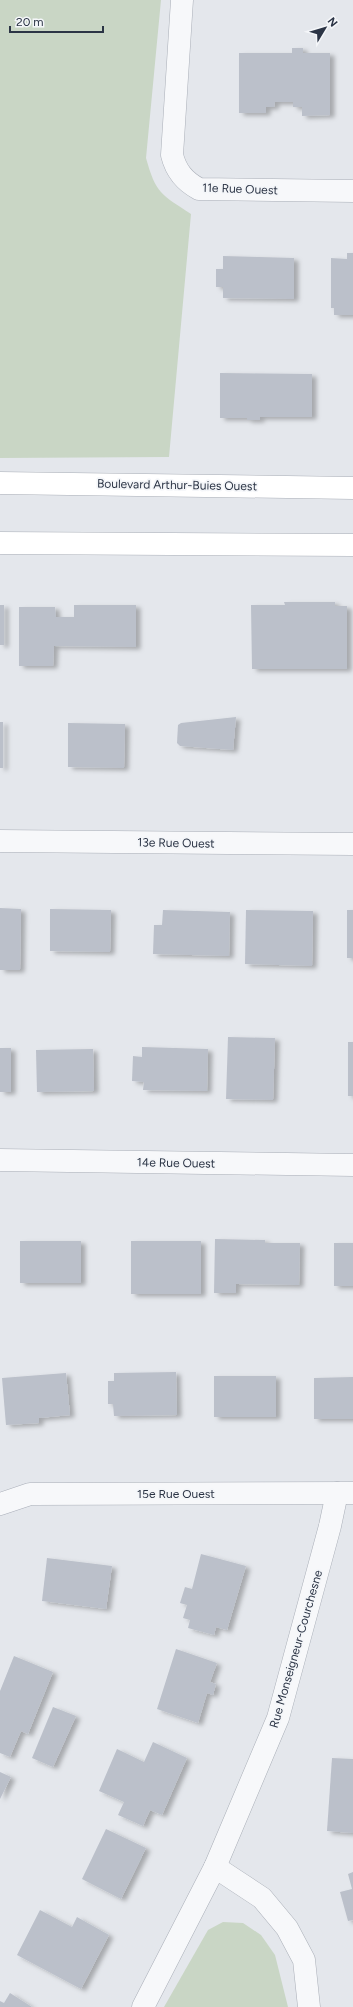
<svg xmlns="http://www.w3.org/2000/svg" width="353" height="2007" font-family="Figtree,sans-serif">
<defs>
<filter id="shadow"><feDropShadow dx="4.5" dy="2.5" stdDeviation="2" flood-color="#0004"/></filter>
</defs>
<rect width="100%" height="100%" fill="#e4e7ec"/>
<g fill="#c9d6c5">
<path d="M 0,0 L 161,0 L 146,158 C 156,194 161,194 191,214 L 169,457 L 0,458 Z"/>
<path d="M 223,1922 L 243,1923 L 261,1935 L 275,1955 L 288,2007 L 164,2007 L 208,1930 Z"/>
</g>
<g fill="#bbc0ca" filter="url(#shadow)">
<path d="M 292,48 L 303,48 L 303,53 L 330,53 L 330,115 L 302,116 L 302,107 L 293,107 L 293,102 L 275,102 L 274,107 L 266,107 L 266,113 L 239,113 L 239,53 L 292,53 Z"/>
<path d="M 347,253 L 353,253 L 353,315 L 334,315 L 334,308 L 331,308 L 331,258 L 347,259 Z"/>
<path d="M 223,256 L 294,258 L 294,299 L 223,298 L 223,287 L 216,287 L 216,269 L 223,269 Z"/>
<path d="M 220,373 L 312,374 L 312,417 L 260,417 L 260,420 L 247,420 L 247,418 L 220,418 Z"/>
<path d="M 284,602 L 335,602 L 335,606 L 347,606 L 347,669 L 252,669 L 251,605 L 285,605 Z"/>
<rect x="0" y="605" width="4" height="40"/>
<path d="M 74,605 L 136,605 L 136,647 L 54,646 L 53,666 L 19,666 L 19,607 L 55,607 L 56,617 L 74,617 Z"/>
<path d="M 236,717 L 233,750 L 180,746 L 177,743 L 178,725 L 181,723 Z"/>
<rect x="0" y="722" width="3" height="46"/>
<path d="M 68,723 L 125,724 L 124,768 L 68,767 Z"/>
<path d="M 0,908 L 21,909 L 20,970 L 0,970 Z"/>
<path d="M 50,909 L 111,910 L 110,952 L 50,951 Z"/>
<path d="M 163,910 L 230,912 L 229,956 L 153,954 L 154,925 L 162,925 Z"/>
<path d="M 246,910 L 313,911 L 312,966 L 245,964 Z"/>
<rect x="347" y="910" width="6" height="48"/>
<path d="M 228,1037 L 275,1038 L 273,1100 L 226,1099 Z"/>
<rect x="348" y="1042" width="5" height="54"/>
<path d="M 142,1047 L 208,1049 L 207,1091 L 143,1090 L 144,1082 L 132,1081 L 133,1056 L 142,1057 Z"/>
<rect x="0" y="1048" width="11" height="44"/>
<path d="M 93,1049 L 94,1091 L 37,1092 L 36,1050 Z"/>
<path d="M 215,1239 L 265,1240 L 265,1243 L 300,1243 L 299,1285 L 236,1284 L 236,1293 L 214,1293 Z"/>
<rect x="20" y="1241" width="61" height="42"/>
<rect x="131" y="1241" width="70" height="53"/>
<rect x="334" y="1243" width="19" height="43"/>
<path d="M 176,1372 L 177,1415 L 114,1416 L 113,1404 L 108,1404 L 108,1381 L 114,1381 L 114,1373 Z"/>
<path d="M 66,1373 L 70,1415 L 39,1418 L 39,1423 L 6,1425 L 2,1378 Z"/>
<rect x="214" y="1376" width="62" height="41"/>
<path d="M 353,1377 L 353,1419 L 314,1419 L 314,1378 Z"/>
<path d="M 201,1554 L 246,1566 L 227,1630 L 216,1627 L 214,1635 L 188,1628 L 190,1620 L 183,1618 L 187,1605 L 180,1603 L 185,1587 L 192,1589 Z"/>
<path d="M 47,1558 L 112,1566 L 106,1609 L 42,1601 Z"/>
<path d="M 176,1649 L 217,1663 L 210,1682 L 216,1684 L 213,1695 L 207,1693 L 198,1723 L 157,1709 Z"/>
<path d="M 14,1656 L 53,1672 L 28,1734 L 21,1731 L 10,1757 L 0,1753 L 0,1691 Z"/>
<path d="M 53,1707 L 76,1716 L 53,1767 L 32,1758 Z"/>
<path d="M 153,1742 L 187,1758 L 162,1815 L 150,1810 L 143,1826 L 118,1815 L 124,1802 L 99,1791 L 117,1749 L 144,1762 Z"/>
<path d="M 332,1758 L 353,1759 L 353,1833 L 327,1831 Z"/>
<path d="M 0,1772 L 11,1777 L 0,1799 Z"/>
<path d="M 106,1829 L 146,1848 L 121,1899 L 82,1879 Z"/>
<path d="M 353,1872 L 353,1920 L 348,1921 L 340,1892 L 352,1889 L 348,1874 Z"/>
<path d="M 40,1910 L 72,1927 L 77,1917 L 109,1935 L 81,1989 L 17,1955 Z"/>
<path d="M 10,1993 L 32,2007 L 0,2007 L 0,2001 L 4,2003 Z"/>
</g>
<g fill="none" stroke-linecap="round" stroke-linejoin="round">
<g stroke="#a9aeb7" stroke-width="23">
<g id="street">
<path d="M 182,0 L 172,155 C 176,171 184,181 199,189 L 353,191"/>
<path d="M 0,841 L 353,844"/>
<path d="M 0,1160 L 353,1165"/>
<path d="M 0,1504 L 30,1494 L 353,1493"/>
<path d="M 215,1867 L 262,1898 L 287,1928 L 304,1960 L 309,2007"/>
<path d="M 143,2007 L 215,1867 L 278,1718 L 330,1526 L 337,1493"/>
</g>
</g>
<g stroke="#a9aeb7" stroke-width="23">
<g id="secondary">
<path d="M 0,483 L 353,488"/>
<path d="M 0,543 L 353,545"/>
</g>
</g>
<use href="#street" stroke="#f7f8fa" stroke-width="22"/>
<use href="#secondary" stroke="#fff" stroke-width="22"/>
</g>
<g text-anchor="middle" dominant-baseline="central" stroke-width="3.5" stroke-linejoin="round" paint-order="stroke">
<g font-size="12" fill="#2b3445" stroke="#f4f6f9">
<text transform="translate(240 189) rotate(2)">11e Rue Ouest</text>
<text transform="translate(177 485) rotate(1)">Boulevard Arthur-Buies Ouest</text>
<text transform="translate(176 843) rotate(1)">13e Rue Ouest</text>
<text transform="translate(176 1163) rotate(1)">14e Rue Ouest</text>
<text x="176" y="1494">15e Rue Ouest</text>
<text transform="translate(296 1649) rotate(-74)">Rue Monseigneur-Courchesne</text>
</g>
</g>
<g transform="translate(325 28) rotate(52)" stroke="#f4f6f9" stroke-width="3" paint-order="stroke">
<path d="M0-3L7 15L0 10L-7 15Z" fill="#2b3445"/>
<text y="-6" font-size="11" font-weight="bold" text-anchor="middle" fill="#2b3445">N</text>
</g>
<path d="M10 26v6h93v-6" fill="none" stroke="#2b3445" stroke-width="2"/>
<text x="16" y="26" font-size="12" fill="#2b3445" stroke="#f4f6f9" stroke-width="3" paint-order="stroke">20 m</text>
</svg>
